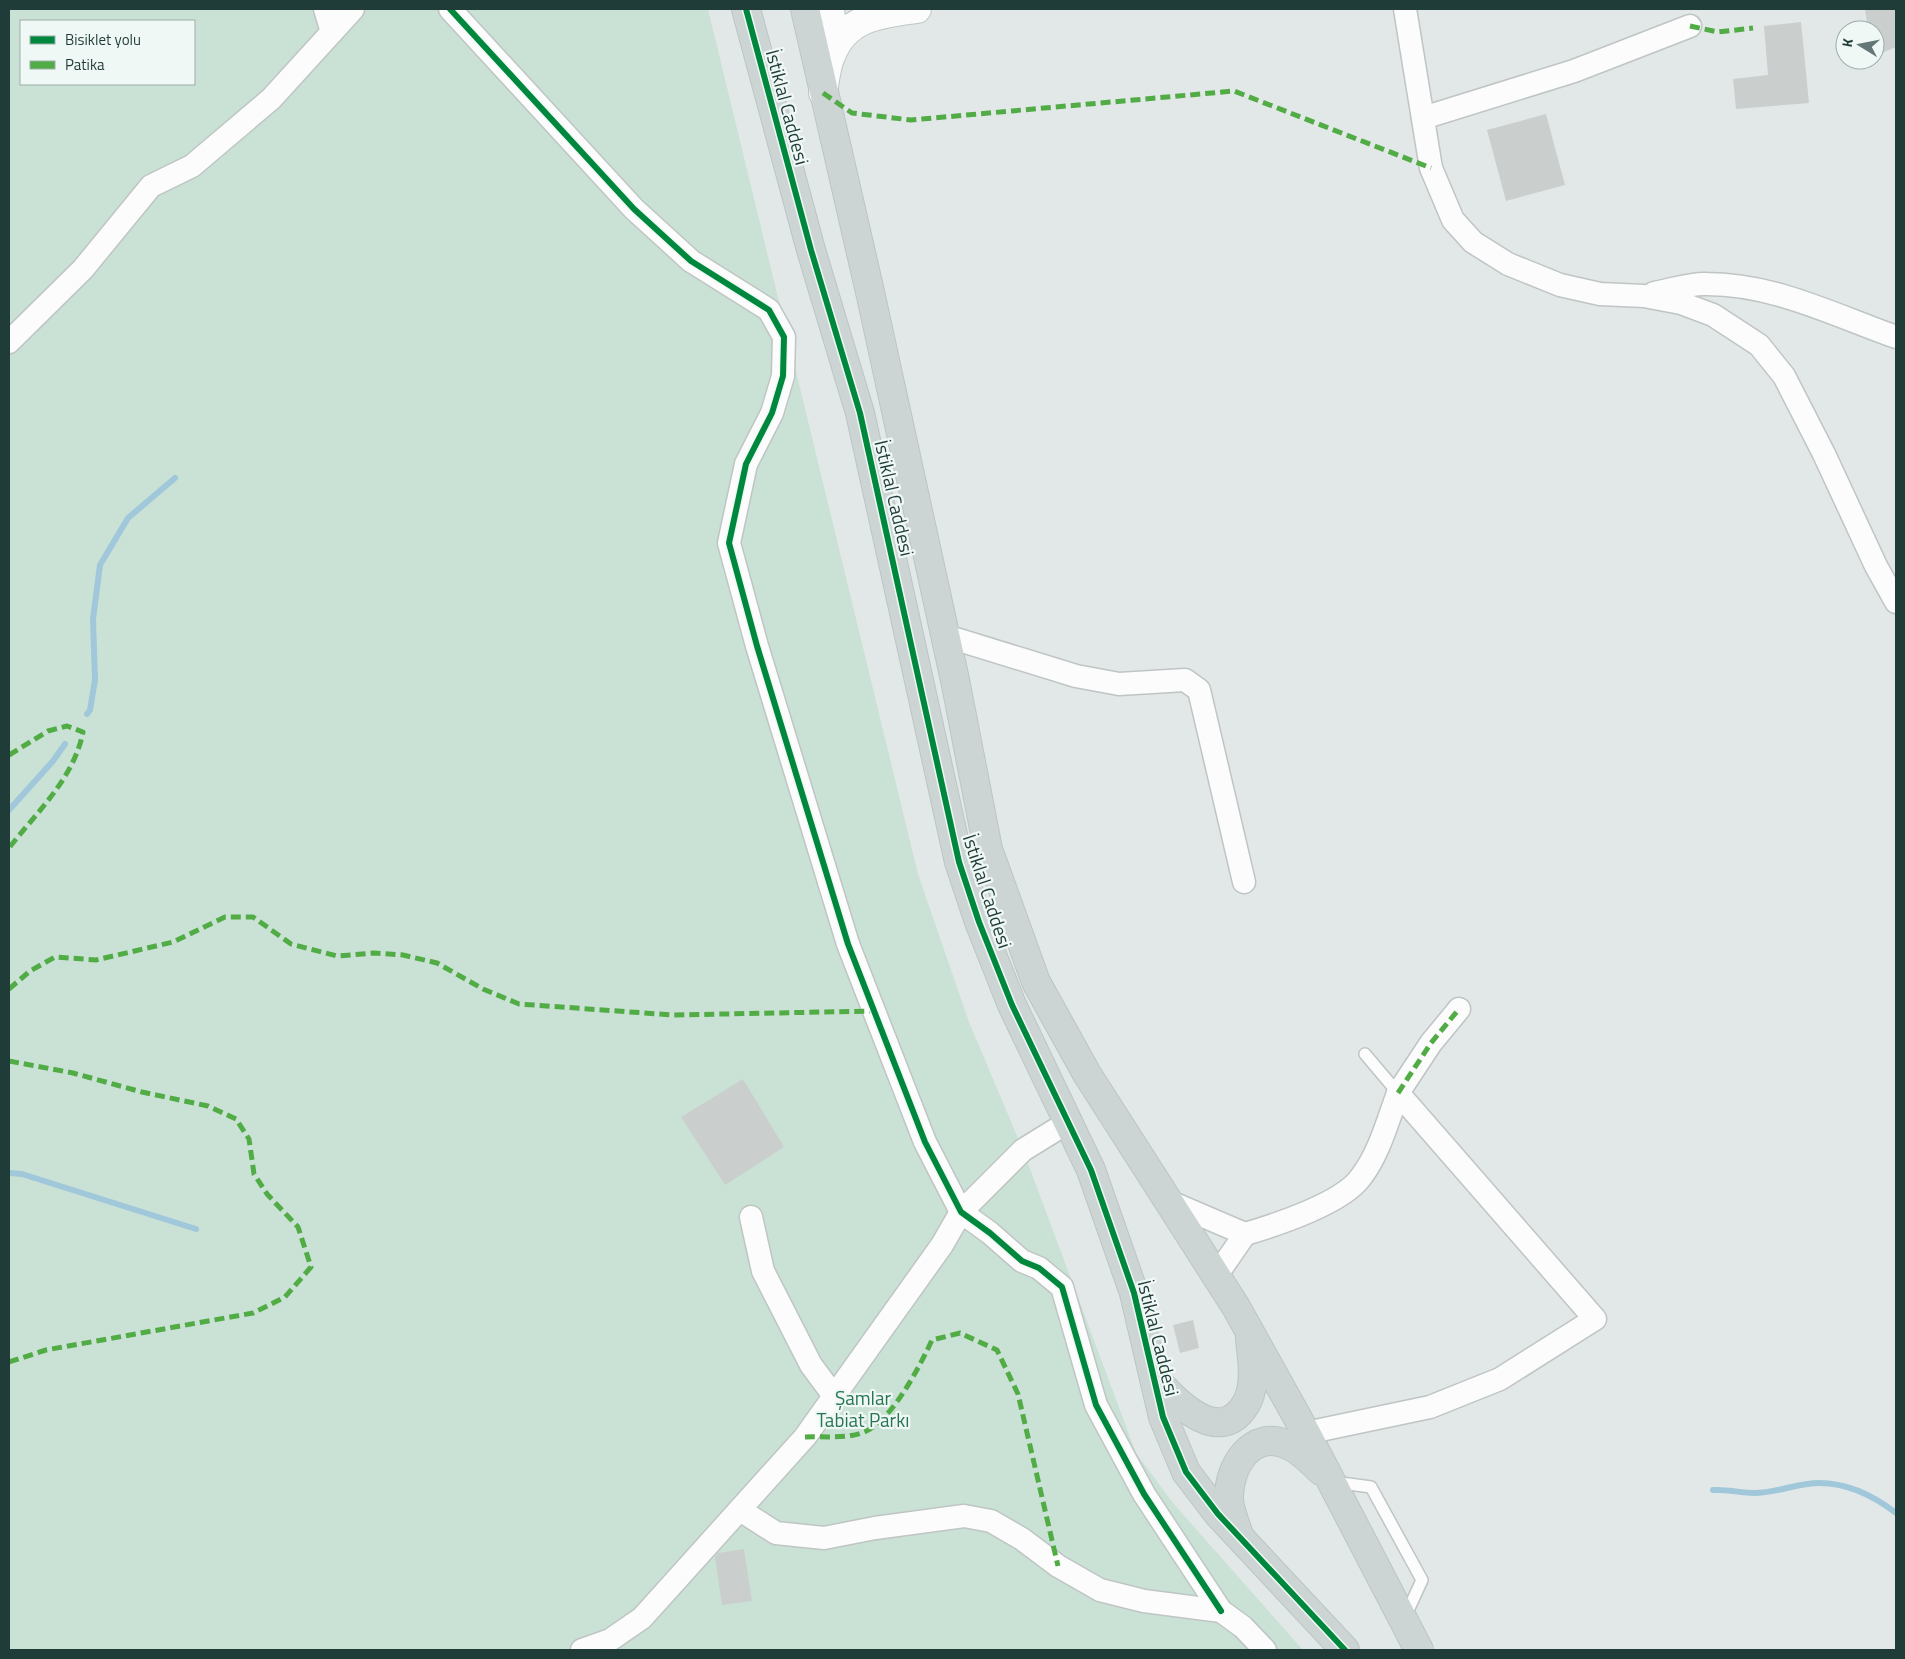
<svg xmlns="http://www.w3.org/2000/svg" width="1905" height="1659" font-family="'Titillium Web',sans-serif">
<rect width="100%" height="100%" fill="#e2e8e7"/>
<path fill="#cae2d6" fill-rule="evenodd" d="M 9,9 L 708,9 L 918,874 L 969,1022 L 1023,1150 L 1136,1453 L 1173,1503 L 1303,1650 L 9,1650 ZM 21,21 L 194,21 L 194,84 L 21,84 Z"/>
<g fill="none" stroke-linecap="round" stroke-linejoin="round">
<g stroke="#a0c8da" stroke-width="6">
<path d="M 87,714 L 90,710 L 95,680 L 93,619 L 100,565 L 128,518 L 175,478"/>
<path d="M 9,810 L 53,761 L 65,744"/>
<path d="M 9,1173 L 22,1174 L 196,1229"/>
<path d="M 1713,1490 C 1727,1489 1740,1493 1755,1493 C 1776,1493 1798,1483 1819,1483 C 1848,1483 1874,1496 1896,1513"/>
</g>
</g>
<g fill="#cacfce">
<path d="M 1865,9 L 1896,9 L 1896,47 L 1875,56 L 1875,30 L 1868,30 Z"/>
<path d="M 1801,22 L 1809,103 L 1736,109 L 1733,79 L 1768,75 L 1764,26 Z"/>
<path d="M 1546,114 L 1565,185 L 1506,201 L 1487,130 Z"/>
<path d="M 743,1079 L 784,1147 L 725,1185 L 681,1117 Z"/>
<path d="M 1193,1320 L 1199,1348 L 1180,1353 L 1173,1325 Z"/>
<path d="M 744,1549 L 752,1601 L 722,1605 L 715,1557 L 718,1553 Z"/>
</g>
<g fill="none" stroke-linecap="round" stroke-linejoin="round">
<g stroke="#bfc5c4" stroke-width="14">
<g id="lane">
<path d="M 1365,1054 L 1398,1093"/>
<path d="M 1334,1482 L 1371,1487 L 1422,1580 L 1405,1617"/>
</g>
</g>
<g stroke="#bfc5c4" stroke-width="25">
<g id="street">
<path d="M 325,9 L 332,32"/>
<path d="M 450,9 L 634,209 L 691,261 L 769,310 L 784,337 L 783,376 L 772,413 L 746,464 L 729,543 L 757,646 L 848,944 L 925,1142 L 961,1212 L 990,1233 L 1022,1261 L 1039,1268 L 1062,1287 L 1096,1405 L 1144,1494 L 1221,1611"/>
<path d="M 1405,9 L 1431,168 L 1453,220 L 1473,242 L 1508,264 L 1560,285 L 1600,294 L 1644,296 L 1681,303 L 1713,315 L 1759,345 L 1784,376 L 1824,454 L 1876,566 L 1896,602"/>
<path d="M 1423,118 L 1574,71 L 1690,26"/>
<path d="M 1654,293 C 1671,290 1690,283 1707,284 C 1774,284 1834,315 1896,337"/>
<path d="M 9,342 L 83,269 L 151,186 L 192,166 L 271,99 L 353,9"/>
<path d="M 946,636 L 1076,676 L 1119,684 L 1185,680 L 1199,690 L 1244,882"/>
<path d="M 1398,1093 L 1431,1043 L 1459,1009"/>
<path d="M 1168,1201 L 1245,1234 L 1216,1276"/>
<path d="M 751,1217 L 763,1271 L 811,1365 L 834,1396"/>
<path d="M 1245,1234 C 1276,1225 1343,1203 1361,1177 C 1379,1154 1388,1120 1398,1093 L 1595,1319 L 1500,1379 L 1430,1407 L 1306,1433"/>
<path d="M 740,1510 L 776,1533 L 824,1538 L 875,1528 L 964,1516 L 991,1521 L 1022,1539 L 1058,1566 L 1100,1590 L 1144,1601 L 1221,1611 L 1243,1627 L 1265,1650"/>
<path d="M 582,1650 L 610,1640 L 642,1618 L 805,1437 L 942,1245 L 961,1212 L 1023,1150 L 1070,1121"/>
</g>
</g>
<g stroke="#bec6c4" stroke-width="30">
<g id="secondary">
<path d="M 830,9 L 831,20 L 834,26 L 848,30"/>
<path d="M 823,93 C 825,81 826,67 831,56 C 846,16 881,14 917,9"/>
</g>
</g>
<g stroke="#bbc5c3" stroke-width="30">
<g id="primary">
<path d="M 746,9 L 811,250 L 860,413 L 959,862 L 979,922 L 1012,1005 L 1091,1170 L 1134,1293 L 1163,1417 L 1186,1472 L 1218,1514 L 1345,1650"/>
<path d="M 805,9 L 870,292 L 955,680 L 988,849 L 1036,982 L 1087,1074 L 1236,1307 L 1306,1433 L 1419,1650"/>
<path d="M 1155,1378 C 1177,1404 1223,1450 1248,1400 C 1256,1382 1252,1358 1250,1339"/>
<path d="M 1238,1532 C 1235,1522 1229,1509 1229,1499 C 1228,1467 1252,1428 1288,1445 C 1300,1450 1312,1462 1321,1471"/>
</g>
</g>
<use href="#lane" stroke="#fbfcfb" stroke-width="11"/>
<use href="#street" stroke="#fbfcfb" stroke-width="22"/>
<use href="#secondary" stroke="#fbfcfb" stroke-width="28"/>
<use href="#primary" stroke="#ccd5d4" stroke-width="28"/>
<g stroke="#52ac46" stroke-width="5" stroke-dasharray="10 5" stroke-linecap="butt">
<path d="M 1690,26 L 1718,32 L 1753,28"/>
<path d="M 823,93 L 852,113 L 911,120 L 1234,91 L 1431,168"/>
<path d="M 9,755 L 48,731 L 67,726 L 83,732 C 74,778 37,812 9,848"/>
<path d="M 9,989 L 30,971 L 55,957 L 96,960 L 173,942 L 225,917 L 253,917 L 291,944 L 337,956 L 374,953 L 403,955 L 437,963 L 483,989 L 519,1004 L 673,1015 L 874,1011"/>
<path d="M 9,1061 L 73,1073 L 142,1092 L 208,1106 L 236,1119 L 249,1139 L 254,1174 L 267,1194 L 298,1227 L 311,1267 L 285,1297 L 253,1313 L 46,1350 L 9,1362"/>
<path d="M 1398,1093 L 1431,1043 L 1459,1009"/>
<path d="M 805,1437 C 825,1436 852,1440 870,1429 C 895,1414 920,1366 932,1340 L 960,1333 L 997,1350 L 1018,1394 L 1058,1566"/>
</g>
<g stroke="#f0f8f5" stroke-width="9">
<g id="cycleway">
<path d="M 450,9 L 634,209 L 691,261 L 769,310 L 784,337 L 783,376 L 772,413 L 746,464 L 729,543 L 757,646 L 848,944 L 925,1142 L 961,1212 L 990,1233 L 1022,1261 L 1039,1268 L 1062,1287 L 1096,1405 L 1144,1494 L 1221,1611"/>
<path d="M 746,9 L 811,250 L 860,413 L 959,862 L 979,922 L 1012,1005 L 1091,1170 L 1134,1293 L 1163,1417 L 1186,1472 L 1218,1514 L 1345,1650"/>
</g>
</g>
<use href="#cycleway" stroke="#00873e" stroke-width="6"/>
</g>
<g text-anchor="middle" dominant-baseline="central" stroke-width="4.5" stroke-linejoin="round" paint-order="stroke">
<g font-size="19" fill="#1f3c39" stroke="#f0f8f5">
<text transform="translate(788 107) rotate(75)">İstiklal Caddesi</text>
<text transform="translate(895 498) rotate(77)">İstiklal Caddesi</text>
<text transform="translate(988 891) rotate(72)">İstiklal Caddesi</text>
<text transform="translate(1159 1338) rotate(76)">İstiklal Caddesi</text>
</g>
<g font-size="19" fill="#287553" stroke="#f0f8f5">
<text x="863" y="1397">Şamlar<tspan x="863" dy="22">Tabiat Parkı</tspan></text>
</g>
</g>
<rect width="1905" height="1659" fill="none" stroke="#1f3c39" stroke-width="20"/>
<rect x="20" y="20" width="175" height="65" fill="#f0f8f5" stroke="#9cadaa"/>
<rect x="30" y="36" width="25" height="8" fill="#00873e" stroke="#9cadaa"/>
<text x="65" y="45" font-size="15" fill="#1f3c39">Bisiklet yolu</text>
<rect x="30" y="61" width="25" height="8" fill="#52ac46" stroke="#9cadaa"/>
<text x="65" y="70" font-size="15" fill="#1f3c39">Patika</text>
<g transform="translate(1860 45) rotate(280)"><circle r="24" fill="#f0f8f5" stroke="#9cadaa"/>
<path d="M0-4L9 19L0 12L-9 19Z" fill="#637876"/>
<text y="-8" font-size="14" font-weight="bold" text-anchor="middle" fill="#1f3c39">K</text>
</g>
</svg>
